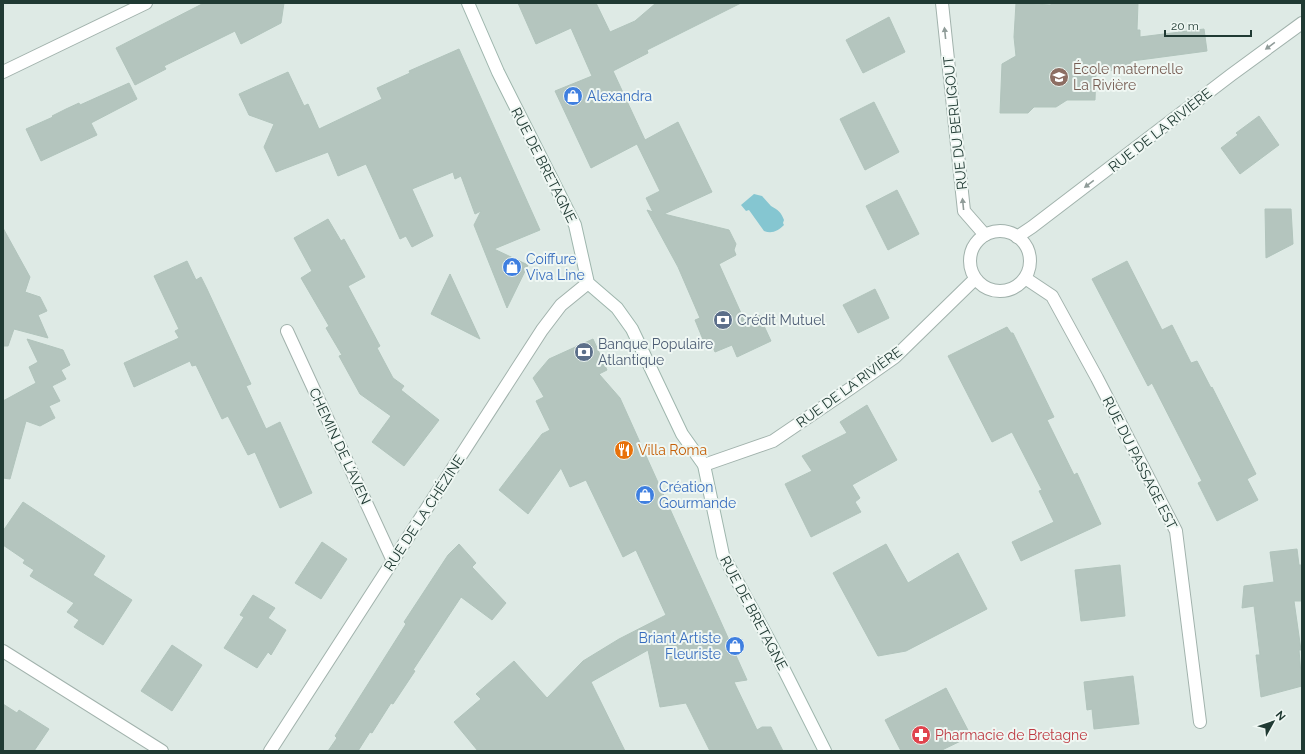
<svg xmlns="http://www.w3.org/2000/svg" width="1305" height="754" font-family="Raleway,sans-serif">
<rect width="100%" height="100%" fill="#deeae5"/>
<path fill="#85c6d1" d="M 754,194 L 762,196 C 765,199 768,203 771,206 C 778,210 781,212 784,220 L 783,223 L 784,225 C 778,231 772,234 764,231 L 749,210 L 746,211 L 741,205 Z"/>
<g fill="#b4c5be" stroke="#b1c4bc">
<path d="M 204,3 L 284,3 L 281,23 L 241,44 L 235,31 L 164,66 L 166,69 L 135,85 L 116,48 Z"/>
<path d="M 518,3 L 596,3 L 610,32 L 635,21 L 656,3 L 741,3 L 647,50 L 648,53 L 613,71 L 645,140 L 678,122 L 712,192 L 664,214 L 729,230 L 736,244 L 734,250 L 736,255 L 719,264 L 745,322 L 759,315 L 771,341 L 737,357 L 732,345 L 715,352 L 710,339 L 704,342 L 695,320 L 700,318 L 678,267 L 647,210 L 653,212 L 646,198 L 660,191 L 637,144 L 591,168 L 555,91 L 592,76 L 571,28 L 536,44 Z"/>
<path d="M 1016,3 L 1051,5 L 1051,3 L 1138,3 L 1137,30 L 1140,30 L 1140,37 L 1204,29 L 1207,51 L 1132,61 L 1124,71 L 1096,70 L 1095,100 L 1067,100 L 1056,107 L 1034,107 L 1028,113 L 1000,113 L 1002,64 L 1016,56 L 1014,37 Z"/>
<path d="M 889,17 L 905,52 L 863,73 L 846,40 Z"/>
<path d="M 459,49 L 540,230 L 494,249 L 528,265 L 507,308 L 474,225 L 481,211 L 475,214 L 461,176 L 455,179 L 453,172 L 412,189 L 433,236 L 412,247 L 406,236 L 400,239 L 366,164 L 338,176 L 328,152 L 276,172 L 264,147 L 274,124 L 249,115 L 239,94 L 288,72 L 304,106 L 308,104 L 319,129 L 382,99 L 377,88 L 410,73 L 409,71 Z"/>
<path d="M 129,83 L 137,99 L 91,123 L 97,135 L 41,161 L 26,129 L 53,117 L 52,116 L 66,109 L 79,103 L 80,105 Z"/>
<path d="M 874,102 L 899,152 L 865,170 L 840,119 Z"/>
<path d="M 1259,116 L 1279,145 L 1240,174 L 1221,148 L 1238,135 L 1236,133 Z"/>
<path d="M 897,190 L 919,234 L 888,250 L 866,206 Z"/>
<path d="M 1265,209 L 1291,209 L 1293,244 L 1266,258 Z"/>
<path d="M 328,219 L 341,241 L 344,239 L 365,277 L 348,286 L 380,346 L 377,348 L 393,378 L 404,386 L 401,390 L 439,420 L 404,466 L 372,442 L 391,416 L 360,394 L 339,356 L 342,355 L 326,328 L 329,326 L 301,278 L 312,271 L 294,238 Z"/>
<path d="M 3,228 L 30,277 L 25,292 L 40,297 L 47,311 L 38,315 L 48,338 L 14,329 L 8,346 L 3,346 Z"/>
<path d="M 187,261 L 196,280 L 201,277 L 207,289 L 251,384 L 246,386 L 266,429 L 280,422 L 312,493 L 280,508 L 255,452 L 248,455 L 228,416 L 222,419 L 196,365 L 192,366 L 190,361 L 134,387 L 124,363 L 179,338 L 175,331 L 179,329 L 154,276 Z"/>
<path d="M 1127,261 L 1162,330 L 1172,325 L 1191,363 L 1197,361 L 1211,388 L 1212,387 L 1256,474 L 1247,479 L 1258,500 L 1217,521 L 1198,483 L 1202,481 L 1152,383 L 1148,386 L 1092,279 Z"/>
<path d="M 450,274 L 480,339 L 431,314 Z"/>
<path d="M 875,289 L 889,318 L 858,333 L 843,305 Z"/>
<path d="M 1007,327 L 1011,333 L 1013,333 L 1054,417 L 1047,420 L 1074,475 L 1077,473 L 1101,524 L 1021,561 L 1012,542 L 1054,522 L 1039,491 L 1042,490 L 1012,432 L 992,442 L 948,356 Z"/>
<path d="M 27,339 L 63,350 L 70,365 L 61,370 L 66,379 L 52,386 L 60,401 L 49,406 L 55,418 L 40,426 L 26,421 L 10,479 L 3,478 L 3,401 L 36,383 L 29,367 L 38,362 Z"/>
<path d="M 593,339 L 607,370 L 599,374 L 620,398 L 747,680 L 734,682 L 757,730 L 762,727 L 771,727 L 783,751 L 710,751 L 686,703 L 660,707 L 648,650 L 591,682 L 625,751 L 478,751 L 454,722 L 481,699 L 476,694 L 514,661 L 547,698 L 583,661 L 619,639 L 666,615 L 636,550 L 623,557 L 586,480 L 570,487 L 561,468 L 528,514 L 499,490 L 542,434 L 550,430 L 536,401 L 544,397 L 533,378 L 549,359 Z"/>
<path d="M 867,405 L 897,460 L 852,485 L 860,498 L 855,502 L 861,512 L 811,537 L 785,484 L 812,471 L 802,456 L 847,433 L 840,422 Z"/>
<path d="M 23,502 L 105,556 L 93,575 L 132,600 L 103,645 L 74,627 L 79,620 L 67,612 L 74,603 L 30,576 L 34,570 L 23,563 L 25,560 L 3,545 L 3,531 Z"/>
<path d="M 322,542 L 347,559 L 321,599 L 295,583 Z"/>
<path d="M 459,544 L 476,563 L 472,567 L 506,603 L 492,620 L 461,597 L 413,670 L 415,671 L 393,704 L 391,703 L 372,733 L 370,732 L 358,751 L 328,751 L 337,738 L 335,736 L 406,624 L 404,622 L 448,555 Z"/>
<path d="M 886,544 L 908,583 L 958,553 L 987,609 L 906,651 L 878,656 L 833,573 Z"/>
<path d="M 1297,549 L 1299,565 L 1302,565 L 1302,601 L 1294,601 L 1301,650 L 1299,650 L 1302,686 L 1261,697 L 1256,655 L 1260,655 L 1254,606 L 1242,608 L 1244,586 L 1274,582 L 1270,552 Z"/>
<path d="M 1120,565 L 1125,616 L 1081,621 L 1075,570 Z"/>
<path d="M 253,595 L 275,608 L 268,618 L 286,630 L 271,655 L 268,652 L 257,668 L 224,648 L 244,617 L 240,615 Z"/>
<path d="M 172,645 L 202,665 L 172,711 L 141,691 Z"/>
<path d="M 1133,676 L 1139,724 L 1094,729 L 1092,709 L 1087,710 L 1084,682 Z"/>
<path d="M 946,688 L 971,736 L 940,751 L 901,751 L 885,720 Z"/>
<path d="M 3,704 L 17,713 L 19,710 L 49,729 L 34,751 L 3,751 Z"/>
</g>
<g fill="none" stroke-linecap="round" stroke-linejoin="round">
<g stroke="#a1b2ac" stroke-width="14">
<g id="minor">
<path d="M 942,3 L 964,211 L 985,235"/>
<path d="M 3,72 L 146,3"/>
<circle cx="1000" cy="261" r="30"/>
<path d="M 1017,237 L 1032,227 L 1231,75 L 1302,23"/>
<path d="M 1025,278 L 1052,296 L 1097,378 L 1176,531 L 1200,722"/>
<path d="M 287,331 L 393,561"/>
<path d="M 704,465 L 773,441 L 851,388 L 895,357 L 975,279"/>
<path d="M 3,651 L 162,751"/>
</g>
</g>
<g stroke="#a1b2ac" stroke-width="14">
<path id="tertiary" d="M 270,751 L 542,330 L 561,305 L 588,283"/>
</g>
<g stroke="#9eb6ad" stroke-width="14">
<path id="secondary" d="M 468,3 L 498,72 L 575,225 L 588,283 L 617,308 L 632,329 L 682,434 L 704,465 L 723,555 L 768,638 L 825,751"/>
</g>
<use href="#minor" stroke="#fff" stroke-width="12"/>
<use href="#tertiary" stroke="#fff" stroke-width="12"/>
<use href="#secondary" stroke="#fff" stroke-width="12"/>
</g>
<defs><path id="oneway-solid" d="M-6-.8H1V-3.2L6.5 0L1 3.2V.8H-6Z"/></defs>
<g fill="#909c99">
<use href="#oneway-solid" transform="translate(945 33) rotate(-96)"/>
<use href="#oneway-solid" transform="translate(1270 46) rotate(144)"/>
<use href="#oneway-solid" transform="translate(1089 184) rotate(143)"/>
<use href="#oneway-solid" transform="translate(963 204) rotate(-96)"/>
</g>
<defs>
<g id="school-disc" transform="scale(1)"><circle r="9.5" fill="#8d6e63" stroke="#eff7f3"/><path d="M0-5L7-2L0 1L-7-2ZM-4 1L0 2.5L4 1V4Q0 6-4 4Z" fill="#fff"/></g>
<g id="shop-disc" transform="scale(1)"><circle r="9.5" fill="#3f7fe0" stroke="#eff7f3"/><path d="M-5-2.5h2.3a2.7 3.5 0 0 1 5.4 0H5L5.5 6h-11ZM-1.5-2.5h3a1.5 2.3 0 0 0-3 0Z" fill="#fff"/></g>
<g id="bank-disc" transform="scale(1)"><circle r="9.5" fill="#5c6f8a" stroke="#eff7f3"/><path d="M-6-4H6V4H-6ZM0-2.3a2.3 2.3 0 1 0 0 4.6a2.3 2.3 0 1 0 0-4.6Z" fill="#fff"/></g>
<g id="restaurant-disc" transform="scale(1)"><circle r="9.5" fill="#e8710a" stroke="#eff7f3"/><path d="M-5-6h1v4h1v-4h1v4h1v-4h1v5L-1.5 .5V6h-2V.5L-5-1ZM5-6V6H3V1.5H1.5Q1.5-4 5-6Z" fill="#fff"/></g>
<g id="pharmacy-disc" transform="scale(1)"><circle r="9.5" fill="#e0444e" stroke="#eff7f3"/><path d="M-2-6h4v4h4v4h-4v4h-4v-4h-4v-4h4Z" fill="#fff"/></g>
</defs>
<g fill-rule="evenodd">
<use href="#school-disc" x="1059" y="77"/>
<use href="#shop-disc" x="573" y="96"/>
<use href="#shop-disc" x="512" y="267"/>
<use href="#bank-disc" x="723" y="320"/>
<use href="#bank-disc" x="584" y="352"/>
<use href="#restaurant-disc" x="624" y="450"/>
<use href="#shop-disc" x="645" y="495"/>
<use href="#shop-disc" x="735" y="646"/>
<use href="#pharmacy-disc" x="921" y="735"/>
</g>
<g text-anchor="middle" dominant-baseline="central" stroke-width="4" stroke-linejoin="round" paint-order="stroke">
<g font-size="14" fill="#785e54" stroke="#eff7f3" text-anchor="start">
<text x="1073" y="69">École maternelle<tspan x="1073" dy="16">La Rivière</tspan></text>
</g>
<g font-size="14" fill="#366cbe" stroke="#eff7f3" text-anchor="start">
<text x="587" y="96">Alexandra</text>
<text x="526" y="259">Coiffure<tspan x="526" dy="16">Viva Line</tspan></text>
<text x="659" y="487">Création<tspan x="659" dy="16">Gourmande</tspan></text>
<text x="721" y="638" text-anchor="end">Briant Artiste<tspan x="721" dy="16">Fleuriste</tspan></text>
</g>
<g font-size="14" fill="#203a33" stroke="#eff7f3">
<text transform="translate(955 123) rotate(-96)">RUE DU BERLIGOUT</text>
<text transform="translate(1160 130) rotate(-38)">RUE DE LA RIVIÈRE</text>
<text transform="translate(544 165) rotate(63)">RUE DE BRETAGNE</text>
<text transform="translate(849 387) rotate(-36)">RUE DE LA RIVIÈRE</text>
<text transform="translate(340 446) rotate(65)">CHEMIN DE L'AVEN</text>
<text transform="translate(1140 463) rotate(63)">RUE DU PASSAGE EST</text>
<text transform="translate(424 513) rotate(-57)">RUE DE LA CHÉZINE</text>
<text transform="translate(754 613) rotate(62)">RUE DE BRETAGNE</text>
</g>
<g font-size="14" fill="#4e5e75" stroke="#eff7f3" text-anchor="start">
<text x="737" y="320">Crédit Mutuel</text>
<text x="598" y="344">Banque Populaire<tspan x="598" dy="16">Atlantique</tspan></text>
</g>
<g font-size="14" fill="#c56008" stroke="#eff7f3" text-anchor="start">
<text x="638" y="450">Villa Roma</text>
</g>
<g font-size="14" fill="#be3a42" stroke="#eff7f3" text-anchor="start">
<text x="935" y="735">Pharmacie de Bretagne</text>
</g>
</g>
<rect width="1305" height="754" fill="none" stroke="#203a33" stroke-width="8"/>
<g transform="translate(1273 722) rotate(50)" stroke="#eff7f3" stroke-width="3" paint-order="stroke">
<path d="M0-3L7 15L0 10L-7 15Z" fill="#203a33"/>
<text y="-6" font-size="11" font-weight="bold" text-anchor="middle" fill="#203a33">N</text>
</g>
<path d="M1165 30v6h86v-6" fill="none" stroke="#203a33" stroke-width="2"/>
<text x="1171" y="30" font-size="12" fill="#203a33" stroke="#eff7f3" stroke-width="3" paint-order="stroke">20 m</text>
</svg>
